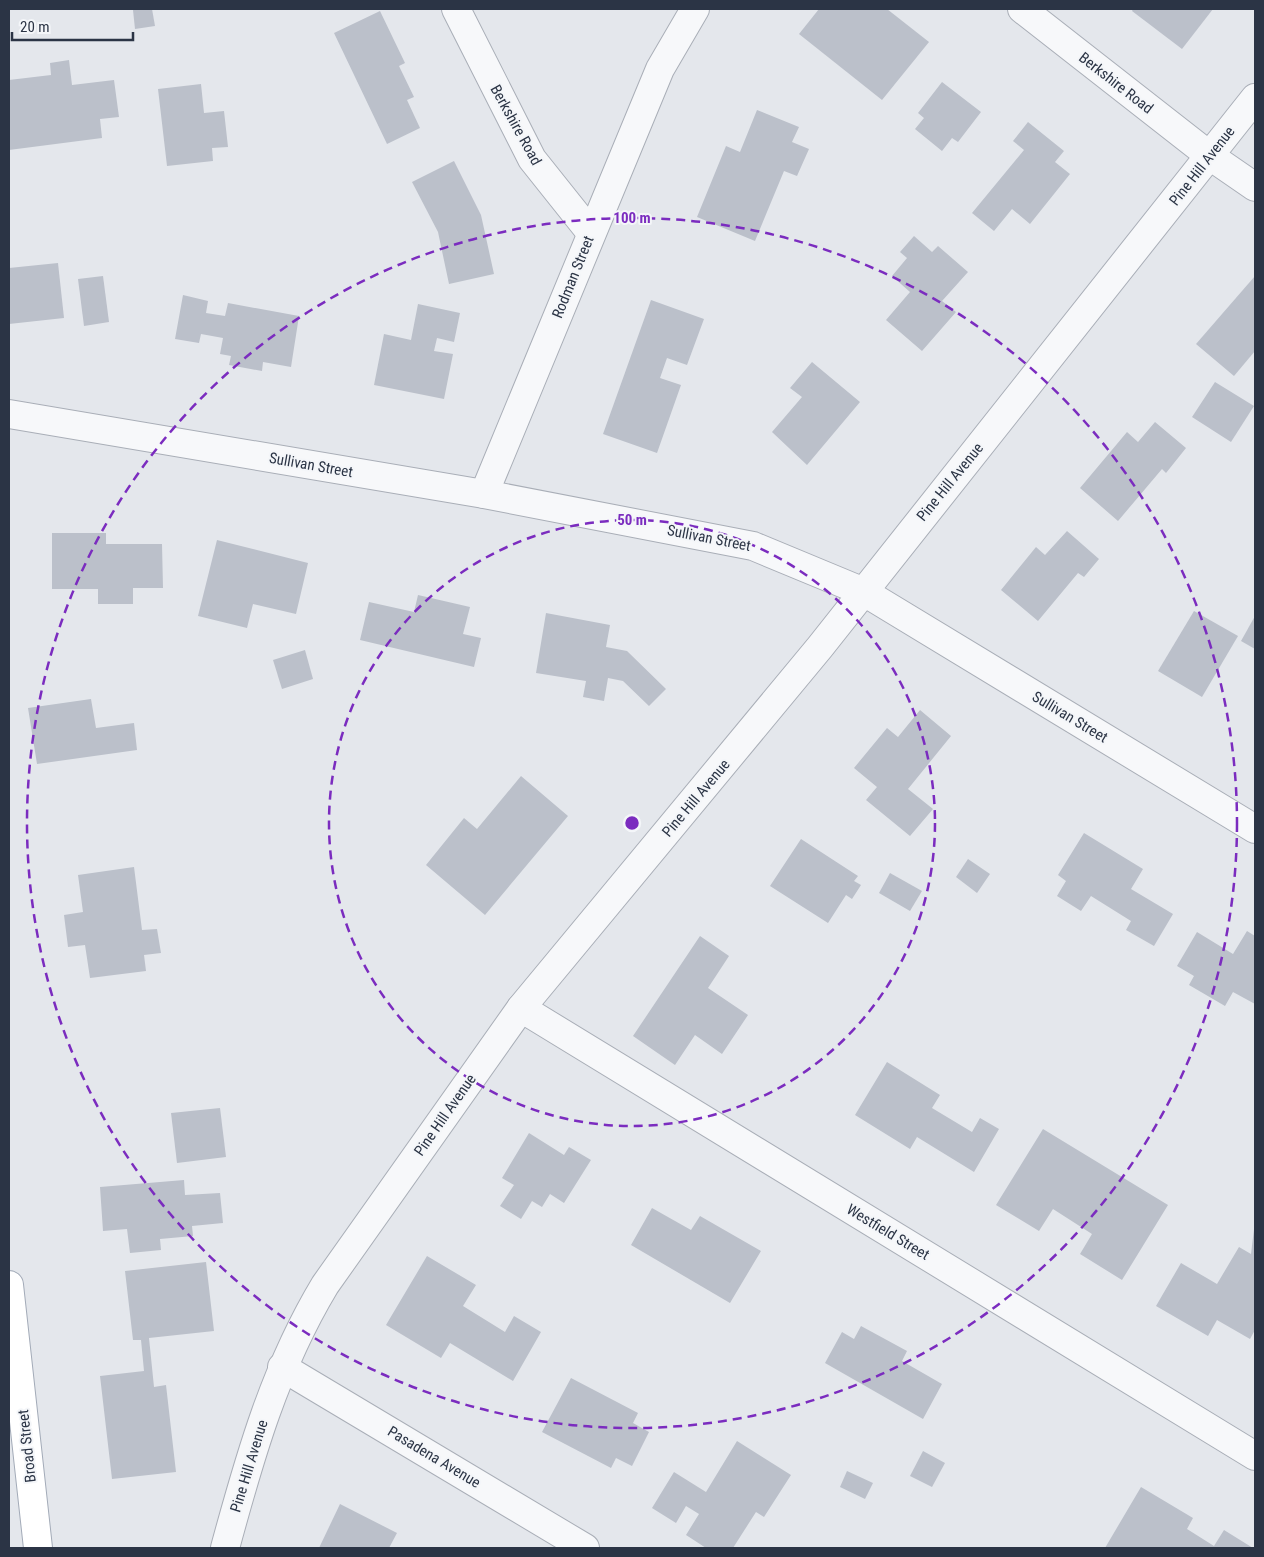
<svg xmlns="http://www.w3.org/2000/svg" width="1264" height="1557" font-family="'Roboto Condensed',sans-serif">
<rect width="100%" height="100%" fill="#e4e7ec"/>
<g fill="#bbc0ca">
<path d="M 152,9 L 155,26 L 135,29 L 133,10 Z"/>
<path d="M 819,9 L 887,9 L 929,42 L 882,100 L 799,34 Z"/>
<path d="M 1133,9 L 1213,9 L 1182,49 L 1132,11 Z"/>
<path d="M 380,11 L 405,63 L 399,66 L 414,97 L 407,100 L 420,128 L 387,144 L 334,33 Z"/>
<path d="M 69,60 L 72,85 L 114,80 L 119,117 L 100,119 L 102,138 L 9,150 L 9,80 L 51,75 L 50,63 Z"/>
<path d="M 942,82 L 981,112 L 958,142 L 952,138 L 942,151 L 915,129 L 924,118 L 918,113 Z"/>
<path d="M 201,84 L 204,113 L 224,111 L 228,147 L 212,148 L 213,161 L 167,166 L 158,89 Z"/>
<path d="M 757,110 L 799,127 L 792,142 L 809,149 L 797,176 L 784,171 L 755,241 L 697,217 L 726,146 L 740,152 Z"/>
<path d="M 1028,122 L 1064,151 L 1055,162 L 1070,174 L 1030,224 L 1012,209 L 994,231 L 972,213 L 1024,150 L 1013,141 Z"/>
<path d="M 454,161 L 481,215 L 494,274 L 449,284 L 438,232 L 412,182 Z"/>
<path d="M 914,236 L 932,252 L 938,246 L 968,272 L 942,301 L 956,312 L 922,351 L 886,320 L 910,292 L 892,276 L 907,258 L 900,252 Z"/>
<path d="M 58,263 L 64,318 L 9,324 L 9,268 Z"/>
<path d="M 103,276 L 109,322 L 84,326 L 78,279 Z"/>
<path d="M 1255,276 L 1255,351 L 1234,376 L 1196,344 Z"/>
<path d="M 183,295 L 208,301 L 206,313 L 225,316 L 228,303 L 299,316 L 291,367 L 263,362 L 262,371 L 229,365 L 231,356 L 220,354 L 223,338 L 201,334 L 199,343 L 175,339 Z"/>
<path d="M 651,300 L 704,319 L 687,365 L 667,358 L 660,378 L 681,385 L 657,453 L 603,434 Z"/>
<path d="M 418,304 L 460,313 L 454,342 L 437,338 L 434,351 L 453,354 L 444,399 L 374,385 L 384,334 L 411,340 Z"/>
<path d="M 812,362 L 860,402 L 807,465 L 772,432 L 802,397 L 790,388 Z"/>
<path d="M 1215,382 L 1254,406 L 1231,442 L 1192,417 Z"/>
<path d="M 1155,422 L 1186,448 L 1166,473 L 1162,469 L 1118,521 L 1080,488 L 1127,432 L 1138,442 Z"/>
<path d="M 1067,531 L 1099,559 L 1084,577 L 1078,573 L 1038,621 L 1001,590 L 1036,547 L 1045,555 Z"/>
<path d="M 52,533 L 106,533 L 106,544 L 162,544 L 163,588 L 133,588 L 133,604 L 98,604 L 98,589 L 52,589 Z"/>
<path d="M 217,540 L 308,563 L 296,614 L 253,604 L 247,628 L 198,616 Z"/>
<path d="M 418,595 L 470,607 L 463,634 L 481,638 L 474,667 L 360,640 L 369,602 L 414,612 Z"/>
<path d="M 1194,611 L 1238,636 L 1202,697 L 1158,671 Z"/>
<path d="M 546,613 L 610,625 L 606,647 L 627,651 L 666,689 L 649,706 L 623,681 L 608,678 L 604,701 L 583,697 L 586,681 L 536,673 Z"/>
<path d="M 1255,616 L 1255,649 L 1241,641 Z"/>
<path d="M 305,650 L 313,679 L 282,689 L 273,660 Z"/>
<path d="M 91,699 L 96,728 L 134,723 L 137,750 L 37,764 L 28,708 Z"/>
<path d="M 920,710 L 951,736 L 908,789 L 933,809 L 910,836 L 866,800 L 877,787 L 854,768 L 887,728 L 898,737 Z"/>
<path d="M 521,776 L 568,816 L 485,915 L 426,865 L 464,818 L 477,829 Z"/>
<path d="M 1084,833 L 1143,869 L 1131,889 L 1173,914 L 1154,946 L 1126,930 L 1131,921 L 1091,896 L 1081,911 L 1057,896 L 1066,881 L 1058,875 Z"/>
<path d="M 801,839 L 858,876 L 854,881 L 861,885 L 852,899 L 846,895 L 828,923 L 770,886 Z"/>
<path d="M 968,859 L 990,874 L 977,893 L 956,877 Z"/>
<path d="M 134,867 L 142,930 L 157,929 L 161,953 L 144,955 L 146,971 L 90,978 L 85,945 L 68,947 L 64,915 L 83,912 L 78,875 Z"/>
<path d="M 890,873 L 922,891 L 910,911 L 879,893 Z"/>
<path d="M 1247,931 L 1255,936 L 1255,1004 L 1233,992 L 1225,1006 L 1189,985 L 1194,976 L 1177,966 L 1197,932 L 1233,954 Z"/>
<path d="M 700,936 L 729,956 L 708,988 L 748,1015 L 722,1054 L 695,1035 L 675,1065 L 633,1036 Z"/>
<path d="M 887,1062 L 940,1095 L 932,1108 L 972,1132 L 980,1118 L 999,1129 L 974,1172 L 917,1137 L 910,1149 L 855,1115 Z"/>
<path d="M 220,1108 L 226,1157 L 177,1163 L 171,1113 Z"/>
<path d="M 1043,1129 L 1168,1205 L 1122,1280 L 1080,1254 L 1092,1234 L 1053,1209 L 1039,1231 L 996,1205 Z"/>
<path d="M 529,1133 L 564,1155 L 569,1147 L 591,1160 L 564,1203 L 550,1194 L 542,1207 L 532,1201 L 521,1219 L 500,1206 L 514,1185 L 502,1178 Z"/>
<path d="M 184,1180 L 185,1195 L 220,1193 L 223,1223 L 192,1226 L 193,1236 L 160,1239 L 161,1250 L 130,1253 L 127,1229 L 103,1231 L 100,1187 Z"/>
<path d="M 652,1208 L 691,1230 L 700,1216 L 761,1251 L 730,1303 L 631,1245 Z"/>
<path d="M 1254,1229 L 1255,1330 L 1250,1339 L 1217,1320 L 1208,1336 L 1156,1306 L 1181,1263 L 1217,1284 L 1239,1247 L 1251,1254 Z"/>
<path d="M 427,1256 L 476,1285 L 463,1306 L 505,1332 L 514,1316 L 541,1332 L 513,1381 L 450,1343 L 441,1358 L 386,1325 Z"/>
<path d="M 206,1262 L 214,1331 L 149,1338 L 154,1387 L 166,1385 L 176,1472 L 112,1479 L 100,1376 L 144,1371 L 141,1340 L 133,1340 L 125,1271 Z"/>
<path d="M 861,1326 L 907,1351 L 902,1361 L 942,1384 L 923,1419 L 825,1363 L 842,1332 L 854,1339 Z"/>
<path d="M 571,1378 L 638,1413 L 633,1423 L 649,1432 L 632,1466 L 616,1458 L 611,1468 L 542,1432 Z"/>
<path d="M 737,1441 L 791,1475 L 764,1517 L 756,1512 L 733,1548 L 706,1548 L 686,1535 L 699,1514 L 686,1506 L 676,1523 L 652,1508 L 674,1472 L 706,1492 Z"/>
<path d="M 923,1451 L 945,1463 L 932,1487 L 910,1476 Z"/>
<path d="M 847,1471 L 873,1483 L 865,1499 L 840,1487 Z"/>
<path d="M 1141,1487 L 1193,1518 L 1187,1529 L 1214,1546 L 1224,1530 L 1253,1548 L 1105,1548 Z"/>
<path d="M 340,1504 L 397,1533 L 389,1548 L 319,1548 Z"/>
</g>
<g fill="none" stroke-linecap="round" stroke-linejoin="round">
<g stroke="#a9aeb7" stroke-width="30">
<g id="minor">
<path d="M 456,9 L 532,159 L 591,233"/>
<path d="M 1022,9 L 1210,156 L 1255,187"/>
<path d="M 9,414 L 484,494 L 753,546 L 864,592 L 1255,829"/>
<path d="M 484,494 L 660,69 L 695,9"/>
<path d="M 521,1008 L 1255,1456"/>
<path d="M 282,1367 L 585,1548"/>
<path d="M 225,1548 C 250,1456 275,1368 325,1285 L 521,1008 L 820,647 L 1255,98"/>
</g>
</g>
<g stroke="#a3abb8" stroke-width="30">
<path id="major" d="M 9,1285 L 38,1548"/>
</g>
<use href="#minor" stroke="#f7f8fa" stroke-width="28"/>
<use href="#major" stroke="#fff" stroke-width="28"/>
</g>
<g fill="none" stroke="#7b2cbf" stroke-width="2.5" stroke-dasharray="9 6">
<circle cx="632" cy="823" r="303"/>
<circle cx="632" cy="823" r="605"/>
</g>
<g text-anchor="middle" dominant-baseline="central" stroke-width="4" stroke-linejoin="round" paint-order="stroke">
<g font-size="15" fill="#2b3445" stroke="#f4f6f9">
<text transform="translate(1116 83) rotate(38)">Berkshire Road</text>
<text transform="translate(516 125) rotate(61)">Berkshire Road</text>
<text transform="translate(1202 166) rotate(-52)">Pine Hill Avenue</text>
<text transform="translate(573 277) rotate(-68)">Rodman Street</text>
<text transform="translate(311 465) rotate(10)">Sullivan Street</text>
<text transform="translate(950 482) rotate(-51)">Pine Hill Avenue</text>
<text transform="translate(709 538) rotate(11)">Sullivan Street</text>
<text transform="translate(1070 717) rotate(31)">Sullivan Street</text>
<text transform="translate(696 798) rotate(-50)">Pine Hill Avenue</text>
<text transform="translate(445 1115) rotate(-55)">Pine Hill Avenue</text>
<text transform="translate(888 1232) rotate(31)">Westfield Street</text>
<text transform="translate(27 1446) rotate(-96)">Broad Street</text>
<text transform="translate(434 1457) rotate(31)">Pasadena Avenue</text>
<text transform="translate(249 1466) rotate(-73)">Pine Hill Avenue</text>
</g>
</g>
<circle cx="632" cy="823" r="8" fill="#7b2cbf" stroke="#f4f6f9" stroke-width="2.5"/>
<g font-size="15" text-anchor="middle" font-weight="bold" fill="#7b2cbf" stroke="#f4f6f9" stroke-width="4" stroke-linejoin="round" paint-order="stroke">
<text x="632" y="223">100 m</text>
<text x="632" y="525">50 m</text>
</g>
<rect width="1264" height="1557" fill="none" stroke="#2b3445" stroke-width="20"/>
<path d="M12 32v8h121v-8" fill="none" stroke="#2b3445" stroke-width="2.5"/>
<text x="20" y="32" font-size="15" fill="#2b3445" stroke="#f4f6f9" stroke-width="4" paint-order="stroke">20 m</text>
</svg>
